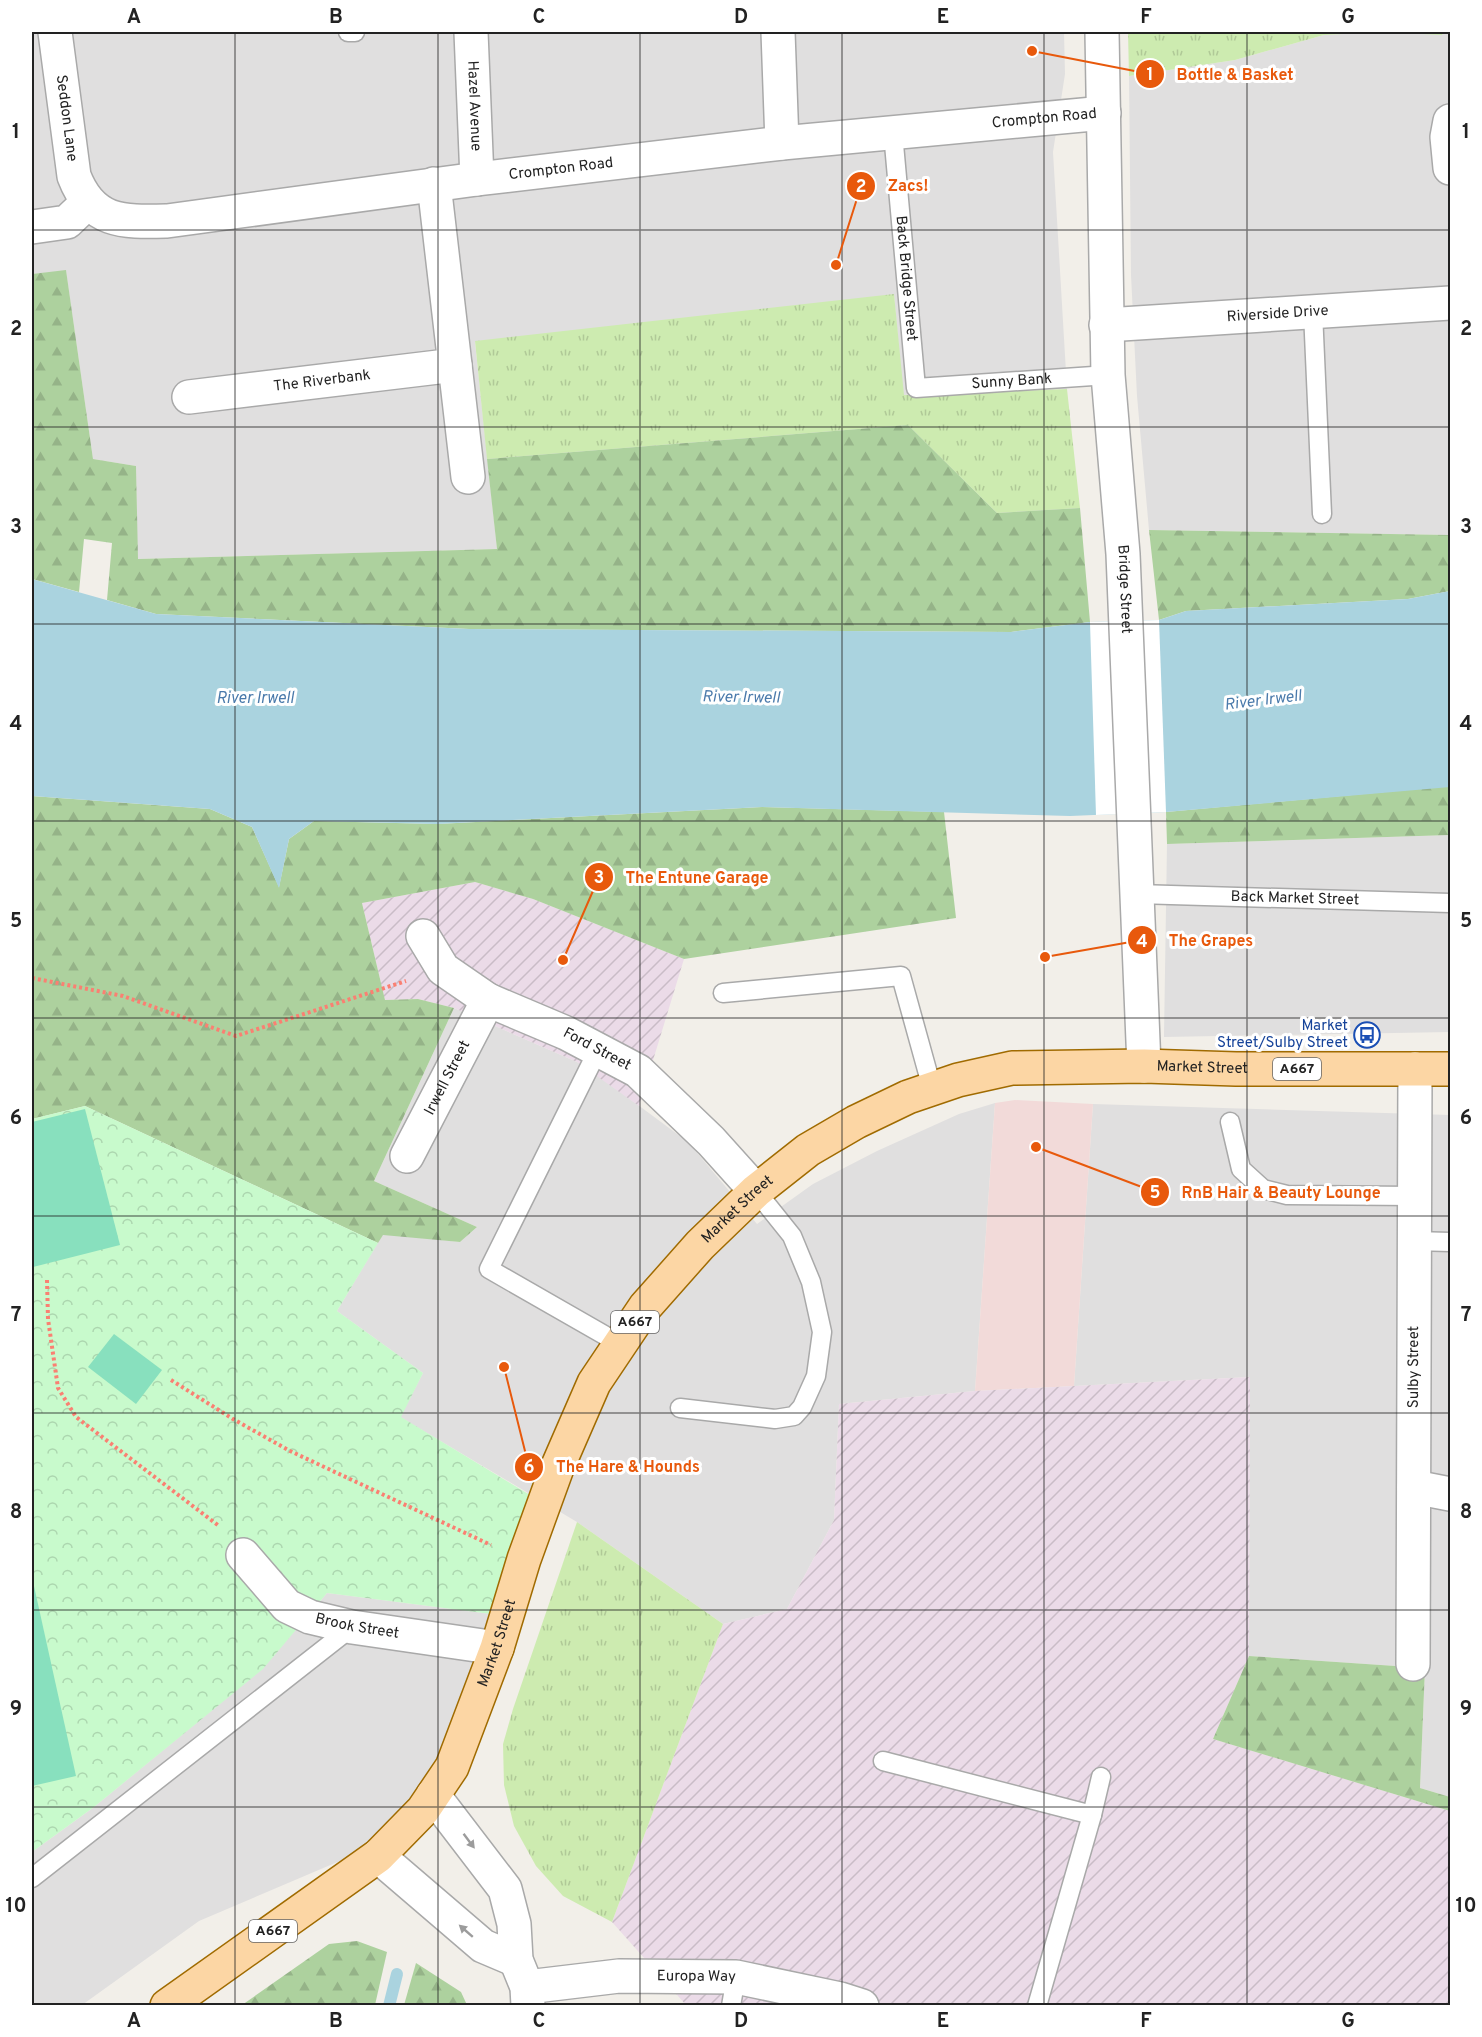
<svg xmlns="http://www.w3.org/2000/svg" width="1482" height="2037" font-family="Overpass,sans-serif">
<defs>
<pattern id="industrial-furrows" width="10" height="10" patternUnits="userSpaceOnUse" patternTransform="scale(1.5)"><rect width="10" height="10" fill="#ebdbe8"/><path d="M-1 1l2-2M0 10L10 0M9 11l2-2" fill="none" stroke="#c9bcc7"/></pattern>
<pattern id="grass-tufts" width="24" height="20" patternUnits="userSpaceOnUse" patternTransform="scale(1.5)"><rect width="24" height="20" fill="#cdebb0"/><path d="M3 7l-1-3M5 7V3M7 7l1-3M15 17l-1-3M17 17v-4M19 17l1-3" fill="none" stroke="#b0c997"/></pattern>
<pattern id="forest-firs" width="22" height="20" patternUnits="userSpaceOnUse" patternTransform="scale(1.5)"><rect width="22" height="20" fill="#add19e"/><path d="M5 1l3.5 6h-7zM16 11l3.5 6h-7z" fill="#95b388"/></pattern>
<pattern id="park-crowns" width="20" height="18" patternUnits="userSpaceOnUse" patternTransform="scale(1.5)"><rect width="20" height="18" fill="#c8facc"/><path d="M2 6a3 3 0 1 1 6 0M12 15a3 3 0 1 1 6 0" fill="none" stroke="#acd6af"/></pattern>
</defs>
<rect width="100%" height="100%" fill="#f2efe9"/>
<g fill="#e0dfdf">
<path d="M 32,32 L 1064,32 L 1065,74 L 1053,152 L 1067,389 L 903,395 L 894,295 L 475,342 L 497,549 L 137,559 L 136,466 L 93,459 L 66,271 L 32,274 Z"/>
<path d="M 1381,32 L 1442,34 L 1443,32 L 1450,32 L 1450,535 L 1149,530 L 1137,396 L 1131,275 L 1129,76 L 1235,60 L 1324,35 Z"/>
<path d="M 1450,835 L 1450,1032 L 1164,1037 L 1167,844 Z"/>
<path d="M 454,1008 L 577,1062 L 607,1082 L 688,1142 L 757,1224 L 813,1184 L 877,1151 L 959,1114 L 995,1103 L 975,1391 L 839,1404 L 834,1520 L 787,1609 L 723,1624 L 577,1522 L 400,1417 L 423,1373 L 337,1311 L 383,1234 L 460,1242 L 477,1227 L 374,1181 Z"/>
<path d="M 1093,1104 L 1450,1115 L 1450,1797 L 1420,1788 L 1425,1668 L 1249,1656 L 1250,1377 L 1074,1386 Z"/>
<path d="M 327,1593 L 491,1614 L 439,1759 L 425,1786 L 375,1846 L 199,1921 L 82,2005 L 32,2005 L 32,1852 L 94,1807 L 262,1669 Z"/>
</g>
<path fill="#f2dad9" d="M 1015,1100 L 1093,1104 L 1074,1386 L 975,1391 L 995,1103 Z"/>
<g fill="url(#industrial-furrows)">
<path d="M 475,882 L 533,899 L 684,959 L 639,1106 L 577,1062 L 454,1008 L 418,999 L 385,1000 L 362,903 Z"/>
<path d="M 1250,1377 L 1249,1656 L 1213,1739 L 1450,1811 L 1450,2005 L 686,2005 L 612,1922 L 723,1624 L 787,1609 L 834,1520 L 839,1404 L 975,1391 Z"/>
</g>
<g fill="url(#grass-tufts)">
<path d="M 1128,32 L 1443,32 L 1442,35 L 1381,32 L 1324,35 L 1235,60 L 1129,76 Z"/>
<path d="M 894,294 L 904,395 L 1067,389 L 1080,508 L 997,513 L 908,425 L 487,459 L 475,341 Z"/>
<path d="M 577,1522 L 723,1624 L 612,1922 L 563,1896 L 536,1866 L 514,1826 L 504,1785 L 503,1744 L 513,1709 Z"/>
</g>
<g fill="url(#forest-firs)">
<path d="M 66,270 L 93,459 L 136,466 L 138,559 L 497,549 L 487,459 L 908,425 L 997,513 L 1080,508 L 1090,622 L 1011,632 L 469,629 L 156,614 L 107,600 L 112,543 L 84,539 L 79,592 L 32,579 L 32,274 Z"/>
<path d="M 1149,530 L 1450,535 L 1450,591 L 1408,599 L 1186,611 L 1159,620 Z"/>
<path d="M 1450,786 L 1450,835 L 1167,844 L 1166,812 Z"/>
<path d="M 32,796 L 210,809 L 252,827 L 279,887 L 289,839 L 314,821 L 437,824 L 762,807 L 944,812 L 956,918 L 684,959 L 533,899 L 475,882 L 362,903 L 385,1000 L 418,999 L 454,1008 L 374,1181 L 477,1227 L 460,1242 L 383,1235 L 378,1243 L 85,1106 L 32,1119 Z"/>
<path d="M 1249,1656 L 1425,1668 L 1420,1788 L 1450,1797 L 1450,1811 L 1213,1739 Z"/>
<path d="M 357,1941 L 387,1952 L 375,2005 L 242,2005 L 329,1944 Z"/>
<path d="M 416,1963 L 461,1992 L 467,2005 L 404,2005 Z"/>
</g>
<path fill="url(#park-crowns)" d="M 85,1106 L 378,1243 L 337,1311 L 423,1373 L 401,1417 L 530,1495 L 491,1614 L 327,1593 L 263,1669 L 94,1807 L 32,1852 L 32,1119 Z"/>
<g fill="#88e0be">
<path d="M 85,1109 L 120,1245 L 33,1267 L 32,1259 L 32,1122 Z"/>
<path d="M 114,1334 L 162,1370 L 136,1404 L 88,1367 Z"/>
<path d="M 32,1577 L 76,1776 L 32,1786 Z"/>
</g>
<path fill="#aad3df" d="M 32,579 L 156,614 L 469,629 L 1011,632 L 1090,622 L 1159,620 L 1186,611 L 1408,599 L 1450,591 L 1450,787 L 1166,812 L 1070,816 L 762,807 L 437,824 L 314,821 L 289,839 L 279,888 L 252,827 L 210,809 L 32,796 Z"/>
<path fill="#fff" d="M 1159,620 L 1166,812 L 1096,815 L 1090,622 Z"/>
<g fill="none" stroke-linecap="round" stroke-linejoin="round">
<path stroke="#aad3df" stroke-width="12" d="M 389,2006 L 397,1974"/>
<g stroke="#a9a9a9" stroke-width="21">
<g id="service">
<path d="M 348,32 L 355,32"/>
<path id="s1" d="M 893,133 L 916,388 L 1108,375"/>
<path d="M 1313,312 L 1322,514"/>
<path id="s2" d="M 1137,894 L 1450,903"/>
<path d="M 723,993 L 901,976 L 932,1088"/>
<path d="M 598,1050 L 489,1269 L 620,1344"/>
<path d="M 1230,1122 L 1241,1169 L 1263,1189 L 1287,1195 L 1415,1196"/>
<path d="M 1414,1241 L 1450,1242"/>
<path d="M 680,1408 L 775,1419 L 794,1416 L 802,1407 L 816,1376 L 822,1332 L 811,1282 L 792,1236 L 756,1191"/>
<path d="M 883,1761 L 1092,1815"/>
<path d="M 32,1878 L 352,1627"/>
<path d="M 731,2006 L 736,1977"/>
<path d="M 1037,2006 L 1092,1815 L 1101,1777"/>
</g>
</g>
<g stroke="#a9a9a9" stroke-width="36">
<g id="minor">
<path id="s3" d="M 55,32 L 74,176 C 92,223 122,222 167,221 L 477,179 L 782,143 L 1104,113"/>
<path id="s4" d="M 471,32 L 477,179"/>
<path d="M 778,32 L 782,143"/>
<path id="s5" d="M 1102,32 L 1108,375 L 1123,554 L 1144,1066"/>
<path d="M 1450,121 L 1447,137 L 1450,168"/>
<path d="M 434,184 L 468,477"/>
<path d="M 32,227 L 67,222 L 88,202"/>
<path id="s6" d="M 1106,325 L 1450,303"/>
<path id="s7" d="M 189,397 L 455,365"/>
<path id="s8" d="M 423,936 L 443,969 L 488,1000 L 566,1033 L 638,1071 L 711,1141 L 756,1191"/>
<path id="s9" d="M 407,1156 L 488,1000"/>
<path d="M 1414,1487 L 1450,1494"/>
<path id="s10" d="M 243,1555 L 287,1606 L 310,1617 L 352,1627 L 497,1648"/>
<path id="s11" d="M 1413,1664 L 1415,1069"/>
<path d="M 433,1795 L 505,1889 L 514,1924 L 516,1960 L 527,1987 L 528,2006"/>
<path d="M 378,1856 L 483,1946 L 516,1960"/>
<path id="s12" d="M 527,1987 L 619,1976 L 736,1977 L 840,1999 L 862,2006"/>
</g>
</g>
<g stroke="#a06b00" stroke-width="36">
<g id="primary">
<path id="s13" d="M 167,2006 L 378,1856 L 423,1810 L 452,1767 L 497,1648 L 524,1559 L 557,1468 L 594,1383 L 645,1307 L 700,1245 L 756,1191 L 808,1150 L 856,1122 L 908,1097 L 958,1080 L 1012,1068 L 1144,1066 L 1236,1069 L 1450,1069"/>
</g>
</g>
<g stroke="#fa8072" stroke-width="4" stroke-dasharray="3 3" stroke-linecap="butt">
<path d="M 32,978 L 123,996 L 236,1036 L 406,981"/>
<path d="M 47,1280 L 48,1319 L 58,1388 L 76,1417 L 219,1526"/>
<path d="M 171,1380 L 233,1419 L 290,1451 L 491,1545"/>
</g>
<use href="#service" stroke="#fff" stroke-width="18"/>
<use href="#minor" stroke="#fff" stroke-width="33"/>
<use href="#primary" stroke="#fcd6a4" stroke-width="33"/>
</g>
<defs><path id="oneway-solid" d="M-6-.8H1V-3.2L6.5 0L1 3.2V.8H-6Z" transform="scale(1.5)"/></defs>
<g fill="#9c9c9c">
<use href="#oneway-solid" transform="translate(469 1841) rotate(53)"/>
<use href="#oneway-solid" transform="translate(466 1931) rotate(-139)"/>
</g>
<path fill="none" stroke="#222" stroke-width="1.5" stroke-opacity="0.55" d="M 235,32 L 235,2006M 438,32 L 438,2006M 640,32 L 640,2006M 842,32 L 842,2006M 1044,32 L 1044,2006M 1247,32 L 1247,2006M 32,230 L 1450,230M 32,427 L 1450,427M 32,624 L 1450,624M 32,821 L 1450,821M 32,1018 L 1450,1018M 32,1216 L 1450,1216M 32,1413 L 1450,1413M 32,1610 L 1450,1610M 32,1807 L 1450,1807"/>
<defs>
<g id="bus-ring" transform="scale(1.35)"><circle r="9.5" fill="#fff" stroke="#1a4fb4" stroke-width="1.5"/><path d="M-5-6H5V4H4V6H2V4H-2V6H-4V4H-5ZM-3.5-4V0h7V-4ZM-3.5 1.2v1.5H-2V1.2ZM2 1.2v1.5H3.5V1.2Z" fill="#1a4fb4"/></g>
</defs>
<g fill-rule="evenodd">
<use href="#bus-ring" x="1367" y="1035"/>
</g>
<g text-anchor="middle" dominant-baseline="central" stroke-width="6" stroke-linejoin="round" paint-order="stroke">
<g fill="#fff" stroke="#646464" stroke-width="1.5">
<rect x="1273" y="1058" width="48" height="22" rx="4.5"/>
<rect x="611" y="1311" width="48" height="22" rx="4.5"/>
<rect x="249" y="1920" width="48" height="22" rx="4.5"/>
</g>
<g font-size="14" font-weight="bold" fill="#222">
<text x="1297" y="1069">A667</text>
<text x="635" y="1322">A667</text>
<text x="273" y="1931">A667</text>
</g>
<g font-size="15" fill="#222" stroke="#fff">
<text stroke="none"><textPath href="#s4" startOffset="74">Hazel Avenue</textPath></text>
<text stroke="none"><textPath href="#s3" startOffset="87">Seddon Lane</textPath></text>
<text stroke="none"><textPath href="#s3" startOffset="1142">Crompton Road</textPath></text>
<text stroke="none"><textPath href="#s3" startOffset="656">Crompton Road</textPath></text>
<text stroke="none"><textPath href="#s1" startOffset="146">Back Bridge Street</textPath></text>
<text stroke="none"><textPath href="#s6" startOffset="172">Riverside Drive</textPath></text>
<text stroke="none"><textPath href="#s7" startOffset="134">The Riverbank</textPath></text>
<text stroke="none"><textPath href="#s1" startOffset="352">Sunny Bank</textPath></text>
<text stroke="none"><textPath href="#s5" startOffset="558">Bridge Street</textPath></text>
<text stroke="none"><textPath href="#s2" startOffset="158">Back Market Street</textPath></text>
<text stroke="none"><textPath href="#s8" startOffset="213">Ford Street</textPath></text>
<text stroke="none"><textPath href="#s13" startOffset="1515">Market Street</textPath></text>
<text stroke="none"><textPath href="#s9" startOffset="88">Irwell Street</textPath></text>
<text stroke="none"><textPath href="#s13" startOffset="1011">Market Street</textPath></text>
<text stroke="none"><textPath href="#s11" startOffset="297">Sulby Street</textPath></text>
<text stroke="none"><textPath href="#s10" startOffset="141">Brook Street</textPath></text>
<text stroke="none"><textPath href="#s13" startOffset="507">Market Street</textPath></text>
<text stroke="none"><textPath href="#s12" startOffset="170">Europa Way</textPath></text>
</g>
<g font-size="15" fill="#164399" stroke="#fff" text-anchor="end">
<text x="1348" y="1026">Market<tspan x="1348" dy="17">Street/Sulby Street</tspan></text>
</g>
<g font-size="16" font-style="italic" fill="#4a7aab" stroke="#fff">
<text transform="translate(741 698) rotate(1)">River Irwell</text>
<text x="255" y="699">River Irwell</text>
<text transform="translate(1263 701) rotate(-7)">River Irwell</text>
</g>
</g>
<path fill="none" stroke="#e8590c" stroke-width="2" d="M1032 51L1150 74M836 265L861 186M563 960L599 877M1045 957L1142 940M1036 1147L1155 1192M504 1367L529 1467"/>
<g fill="#e8590c" stroke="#fff" stroke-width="2">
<circle cx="1032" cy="51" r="6"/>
<circle cx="836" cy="265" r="6"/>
<circle cx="563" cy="960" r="6"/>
<circle cx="1045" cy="957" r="6"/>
<circle cx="1036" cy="1147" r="6"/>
<circle cx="504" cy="1367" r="6"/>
<circle cx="1150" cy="74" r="15"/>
<circle cx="861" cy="186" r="15"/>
<circle cx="599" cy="877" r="15"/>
<circle cx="1142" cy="940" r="15"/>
<circle cx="1155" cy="1192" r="15"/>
<circle cx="529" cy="1467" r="15"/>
</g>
<g font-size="18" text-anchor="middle" font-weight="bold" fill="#fff">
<text x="1150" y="80">1</text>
<text x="861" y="192">2</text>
<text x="599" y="883">3</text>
<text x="1142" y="947">4</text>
<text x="1155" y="1198">5</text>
<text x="529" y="1473">6</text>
</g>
<g font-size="16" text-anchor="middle" font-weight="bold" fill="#e8590c" stroke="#fff" stroke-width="6" stroke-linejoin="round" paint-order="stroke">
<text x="1235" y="80">Bottle &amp; Basket</text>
<text x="908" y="191">Zacs!</text>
<text x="697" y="883">The Entune Garage</text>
<text x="1211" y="946">The Grapes</text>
<text x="1281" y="1198">RnB Hair &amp; Beauty Lounge</text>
<text x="628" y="1472">The Hare &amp; Hounds</text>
</g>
<rect width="1482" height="2037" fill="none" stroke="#ffffff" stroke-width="66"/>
<rect x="33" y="33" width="1416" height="1971" fill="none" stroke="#222" stroke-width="2"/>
<g font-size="20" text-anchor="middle" font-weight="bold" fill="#222">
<text x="134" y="23">A</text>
<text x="336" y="23">B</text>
<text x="539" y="23">C</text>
<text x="741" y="23">D</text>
<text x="943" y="23">E</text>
<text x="1146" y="23">F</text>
<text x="1348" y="23">G</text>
<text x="16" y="138">1</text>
<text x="1466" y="138">1</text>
<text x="16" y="335">2</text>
<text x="1466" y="335">2</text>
<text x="16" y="533">3</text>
<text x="1466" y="533">3</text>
<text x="16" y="730">4</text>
<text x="1466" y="730">4</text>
<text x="16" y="927">5</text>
<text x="1466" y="927">5</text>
<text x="16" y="1124">6</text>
<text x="1466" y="1124">6</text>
<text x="16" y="1321">7</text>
<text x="1466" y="1321">7</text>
<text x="16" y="1518">8</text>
<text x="1466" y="1518">8</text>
<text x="16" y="1715">9</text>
<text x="1466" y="1715">9</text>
<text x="16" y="1912">10</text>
<text x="1466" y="1912">10</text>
<text x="134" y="2027">A</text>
<text x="336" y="2027">B</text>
<text x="539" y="2027">C</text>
<text x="741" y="2027">D</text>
<text x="943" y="2027">E</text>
<text x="1146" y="2027">F</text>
<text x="1348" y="2027">G</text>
</g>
</svg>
